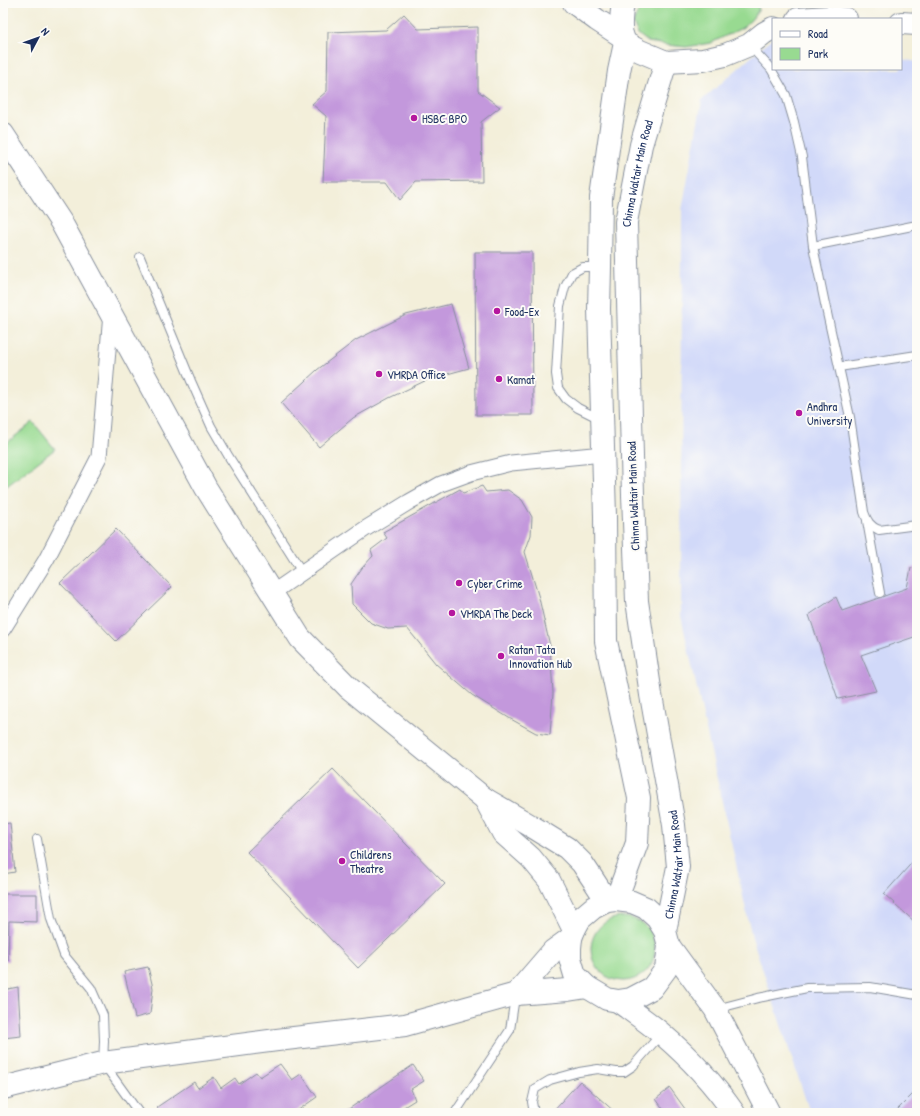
<svg xmlns="http://www.w3.org/2000/svg" width="920" height="1116" font-family="'Patrick Hand',sans-serif">
<rect width="100%" height="100%" fill="#fdfcf7"/>
<filter id="ink" filterUnits="userSpaceOnUse"><feTurbulence type="fractalNoise" baseFrequency=".025" numOctaves="2"/><feDisplacementMap in="SourceGraphic" scale="8" xChannelSelector="R" yChannelSelector="G"/><feConvolveMatrix kernelMatrix="1 2 1 2 8 2 1 2 1" color-interpolation-filters="sRGB"/></filter>
<filter id="wash" filterUnits="userSpaceOnUse"><feTurbulence type="fractalNoise" baseFrequency=".012" numOctaves="4" result="noise"/><feDisplacementMap in="SourceGraphic" scale="16" xChannelSelector="R" yChannelSelector="G"/><feGaussianBlur stdDeviation="0.9" result="paint"/><feColorMatrix in="noise" values="0 0 0 0 0 0 0 0 0 0 0 0 0 0 0 0 0 1.4 0 .05"/><feComposite in="paint" operator="in"/></filter>
<g filter="url(#wash)">
<rect width="100%" height="100%" fill="#f3efda"/>
<path fill="#d1d9f9" d="M 773,38 L 773,69 L 901,69 L 901,59 L 917,62 L 917,1113 L 810,1113 L 752,937 L 681,616 L 682,210 L 702,100 Z"/>
<g fill="#98da91" stroke="#5a8478">
<path d="M 647,3 L 759,3 L 758,11 L 751,20 L 742,28 L 711,43 L 686,47 L 666,45 L 648,42 L 638,34 L 633,23 L 639,9 Z"/>
<path d="M 33,422 L 55,449 L 3,489 L 3,446 Z"/>
<circle cx="623" cy="949" r="32"/>
</g>
<g id="blocks">
<g fill="#c398dc">
<path d="M 404,14 L 418,29 L 478,27 L 478,91 L 500,107 L 481,122 L 482,181 L 416,182 L 400,200 L 387,182 L 323,182 L 326,116 L 312,104 L 327,91 L 328,32 L 386,30 Z"/>
<path d="M 475,252 L 532,252 L 533,415 L 476,415 Z"/>
<path d="M 451,304 L 469,368 L 429,379 L 389,398 L 353,418 L 319,447 L 281,403 L 317,370 L 356,340 L 406,315 Z"/>
<path d="M 482,486 L 486,492 L 508,490 L 522,500 L 532,517 L 531,535 L 525,552 L 539,598 L 550,646 L 553,693 L 550,735 L 536,733 L 509,718 L 472,695 L 436,664 L 407,628 L 388,629 L 371,623 L 352,604 L 351,584 L 362,568 L 373,556 L 371,550 L 387,538 L 383,532 L 460,489 L 463,493 Z"/>
<path d="M 116,529 L 172,587 L 116,641 L 60,583 Z"/>
<path d="M 917,567 L 917,636 L 861,655 L 876,691 L 838,699 L 809,615 L 836,597 L 842,611 L 907,588 L 911,568 Z"/>
<path d="M 333,769 L 445,884 L 358,968 L 247,852 Z"/>
<path d="M 10,823 L 15,872 L 3,874 L 3,824 Z"/>
<path d="M 917,857 L 917,924 L 884,894 Z"/>
<path d="M 3,894 L 37,894 L 37,922 L 9,921 L 8,961 L 3,961 Z"/>
<path d="M 148,967 L 153,988 L 150,1014 L 135,1018 L 124,972 Z"/>
<path d="M 18,987 L 21,1036 L 3,1038 L 3,990 Z"/>
<path d="M 280,1064 L 292,1080 L 301,1074 L 317,1097 L 294,1113 L 161,1113 L 157,1107 L 194,1082 L 198,1088 L 214,1077 L 221,1088 L 235,1078 L 239,1084 L 256,1072 L 260,1077 Z"/>
<path d="M 413,1065 L 424,1081 L 411,1089 L 415,1100 L 394,1113 L 343,1113 Z"/>
<path d="M 580,1081 L 616,1113 L 551,1113 Z"/>
<path d="M 670,1088 L 688,1113 L 666,1113 L 656,1099 Z"/>
<path d="M 917,1090 L 917,1113 L 894,1113 Z"/>
</g>
</g>
</g>
<g filter="url(#ink)">
<use href="#blocks" fill-opacity="0" stroke="#878f9c" stroke-width="1"/>
<g fill="none" stroke-linecap="round" stroke-linejoin="round">
<g stroke="#878f9c" stroke-width="10">
<g id="lane">
<path d="M 750,46 L 771,69 L 786,95 L 794,122 L 802,157 L 813,246 L 825,304 L 850,417 L 864,512 C 867,521 870,526 879,530 L 917,525"/>
<path d="M 813,246 L 917,225"/>
<path d="M 140,257 L 191,381 L 211,426 L 229,457 L 302,572"/>
<path d="M 598,267 L 583,267 L 572,273 L 565,287 L 560,306 L 556,374 L 558,388 L 566,399 L 578,408 L 600,419"/>
<path d="M 839,367 L 917,355"/>
<path d="M 867,521 L 880,593"/>
<path d="M 37,839 L 51,919 L 64,955 L 91,988 L 103,1015 L 104,1041 L 103,1063 L 139,1113"/>
<path d="M 716,1009 L 758,998 L 807,988 L 870,987 L 917,995"/>
<path d="M 455,1113 L 510,1030 L 515,997"/>
<path d="M 534,1113 L 532,1102 L 535,1089 L 550,1080 L 579,1072 L 598,1069 L 616,1072 L 624,1072 L 633,1066 L 661,1034"/>
</g>
</g>
<g stroke="#878f9c" stroke-width="17">
<g id="street">
<path d="M 272,593 L 365,529 L 409,502 L 441,484 L 471,473 L 511,463 L 603,454"/>
<path d="M 3,629 L 46,560 L 99,457 L 111,314"/>
</g>
</g>
<g stroke="#878f9c" stroke-width="24">
<g id="secondary">
<path d="M 3,134 L 61,222 L 206,488 L 300,638 L 349,688 L 485,799 L 533,827 L 567,848 L 582,863 L 594,881 L 607,901"/>
<path d="M 485,799 L 503,833 L 531,858 L 549,880 L 574,930"/>
<path d="M 616,900 L 637,843 L 639,798 L 606,641 L 605,516 L 599,309 L 600,267 L 601,198 L 619,71 L 625,43"/>
<path id="s1" d="M 665,931 L 657,918 L 646,908 L 632,902 L 616,900 L 607,901 L 593,908 L 580,919 L 574,930 L 571,938 L 570,948 L 570,958 L 575,975 L 587,987 L 607,999 L 618,1001 L 631,999 L 652,988 L 666,969 L 669,946 L 665,931 L 678,867 L 674,825 L 651,695 L 637,601 L 633,495 L 626,222 L 641,145 L 666,62"/>
<path d="M 669,946 L 715,1009 L 769,1113"/>
<path d="M 516,994 L 553,951 L 571,938"/>
<path d="M 618,1001 C 633,1012 648,1022 662,1034 C 689,1057 714,1084 734,1113"/>
<path d="M 3,1088 L 103,1063 L 277,1040 L 405,1025 L 516,994 L 568,990 L 587,987"/>
</g>
</g>
<g stroke="#878f9c" stroke-width="24">
<g id="primary">
<path d="M 574,3 L 597,20 L 623,37"/>
<path d="M 623,3 C 621,15 619,33 625,43 L 640,51 L 666,62 L 703,60 L 725,55 L 749,45 L 764,33 L 773,28"/>
<path d="M 798,19 L 829,17 L 846,19"/>
<path d="M 901,23 L 917,24"/>
</g>
</g>
<use href="#lane" stroke="#fff" stroke-width="8"/>
<use href="#street" stroke="#fff" stroke-width="15"/>
<use href="#secondary" stroke="#fff" stroke-width="22"/>
<use href="#primary" stroke="#fff" stroke-width="22"/>
</g>
</g>
<g fill="#b5179e" stroke="#fdfcf7" stroke-width="1.5">
<circle cx="414" cy="118" r="4"/>
<circle cx="497" cy="311" r="4"/>
<circle cx="379" cy="374" r="4"/>
<circle cx="499" cy="379" r="4"/>
<circle cx="799" cy="413" r="4"/>
<circle cx="459" cy="583" r="4"/>
<circle cx="452" cy="613" r="4"/>
<circle cx="501" cy="656" r="4"/>
<circle cx="342" cy="861" r="4"/>
</g>
<g text-anchor="middle" dominant-baseline="central" stroke-width="4" stroke-linejoin="round" paint-order="stroke">
<g font-size="12" fill="#1b2f5e" stroke="#fdfcf7" text-anchor="start">
<text x="422" y="118">HSBC BPO</text>
<text x="505" y="311">Food-Ex</text>
<text x="387" y="374">VMRDA Office</text>
<text x="507" y="379">Kamat</text>
<text x="807" y="406">Andhra<tspan x="807" dy="14">University</tspan></text>
<text x="467" y="583">Cyber Crime</text>
<text x="460" y="613">VMRDA The Deck</text>
<text x="509" y="649">Ratan Tata<tspan x="509" dy="14">Innovation Hub</tspan></text>
<text x="350" y="854">Childrens<tspan x="350" dy="14">Theatre</tspan></text>
</g>
<g font-size="12" fill="#1b2f5e" stroke="#fdfcf7">
<text stroke="none"><textPath href="#s1" startOffset="1076">Chinna Waltair Main Road</textPath></text>
<text transform="translate(633 496) rotate(-92)">Chinna Waltair Main Road</text>
<text stroke="none"><textPath href="#s1" startOffset="380">Chinna Waltair Main Road</textPath></text>
</g>
</g>
<rect width="920" height="1116" fill="none" stroke="#fdfcf7" stroke-width="16"/>
<rect x="772" y="18" width="130" height="52" fill="#fdfcf7" stroke="#a3aaba"/>
<rect x="780" y="31" width="20" height="6" fill="#ffffff" stroke="#a3aaba"/>
<text x="808" y="38" font-size="12" fill="#1b2f5e">Road</text>
<rect x="780" y="48" width="20" height="12" fill="#98da91" stroke="#a3aaba"/>
<text x="808" y="58" font-size="12" fill="#1b2f5e">Park</text>
<g transform="translate(38 38) rotate(49)" stroke="#fdfcf7" stroke-width="3" paint-order="stroke">
<path d="M0-3L7 15L0 10L-7 15Z" fill="#1b2f5e"/>
<text y="-6" font-size="11" font-weight="bold" text-anchor="middle" fill="#1b2f5e">N</text>
</g>
</svg>
